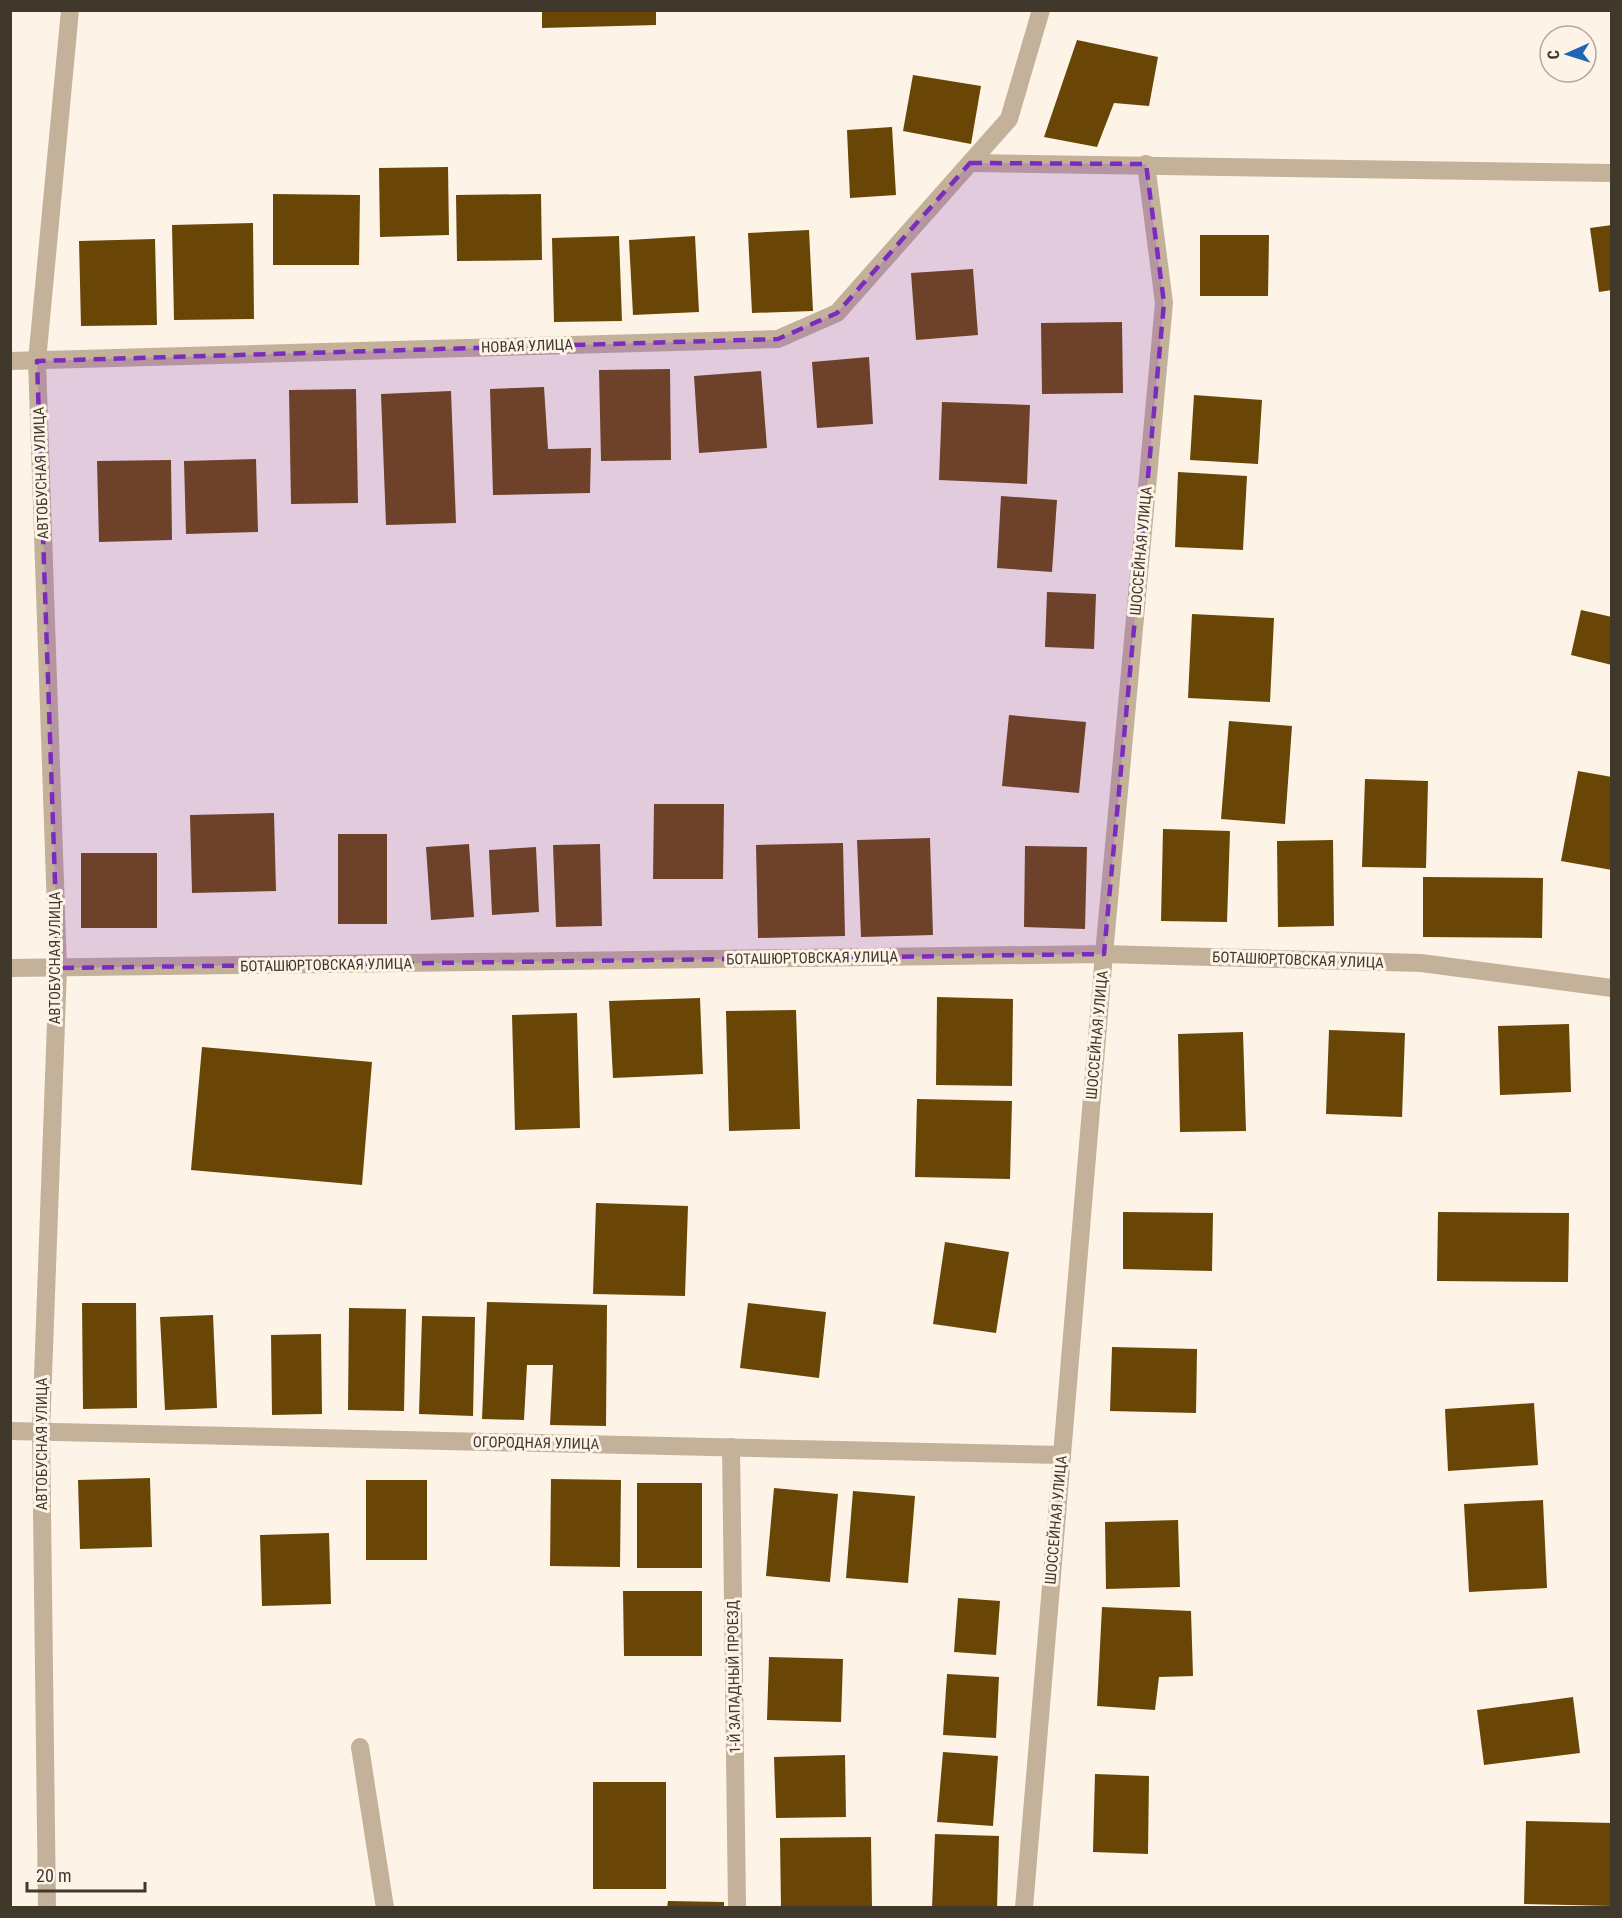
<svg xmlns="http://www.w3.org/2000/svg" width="1622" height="1918" font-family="'Roboto Condensed',sans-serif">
<rect width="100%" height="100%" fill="#fdf3e7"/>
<g fill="#694606">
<path d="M 542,10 L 656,10 L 656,25 L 542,28 Z"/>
<path d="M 1077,40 L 1158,57 L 1149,106 L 1114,103 L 1097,147 L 1044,137 Z"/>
<path d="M 913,75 L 981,86 L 971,144 L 903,131 Z"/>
<path d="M 892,127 L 896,195 L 850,198 L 847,130 Z"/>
<path d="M 448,167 L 449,235 L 380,237 L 379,168 Z"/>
<path d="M 273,194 L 360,195 L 359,265 L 273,265 Z"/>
<path d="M 541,194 L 542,260 L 457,261 L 456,195 Z"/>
<path d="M 253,223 L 254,319 L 174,320 L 172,225 Z"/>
<path d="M 1612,225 L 1612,290 L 1599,292 L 1590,228 Z"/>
<path d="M 809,230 L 813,311 L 752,313 L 748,233 Z"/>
<path d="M 1200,235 L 1269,235 L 1268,296 L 1200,296 Z"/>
<path d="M 619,236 L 622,321 L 554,322 L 552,238 Z"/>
<path d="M 695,236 L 699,312 L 633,315 L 629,240 Z"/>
<path d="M 155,239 L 157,325 L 81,326 L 79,241 Z"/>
<path d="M 973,269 L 978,335 L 916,340 L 911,273 Z"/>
<path d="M 1122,322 L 1123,393 L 1042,394 L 1041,323 Z"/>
<path d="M 869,357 L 873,424 L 817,428 L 812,362 Z"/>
<path d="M 670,369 L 671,460 L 601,461 L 599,370 Z"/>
<path d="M 761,371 L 767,448 L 699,453 L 694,376 Z"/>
<path d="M 544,387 L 548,449 L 591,448 L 590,493 L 493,495 L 490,389 Z"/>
<path d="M 356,389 L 358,503 L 291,504 L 289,390 Z"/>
<path d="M 451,391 L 456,523 L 386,525 L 381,394 Z"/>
<path d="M 1194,395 L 1262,400 L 1258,464 L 1190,460 Z"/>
<path d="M 942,402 L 1030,405 L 1027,484 L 939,480 Z"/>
<path d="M 256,459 L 258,532 L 186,534 L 184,461 Z"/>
<path d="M 171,460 L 172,540 L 99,542 L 97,461 Z"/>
<path d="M 1178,472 L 1247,476 L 1243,550 L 1175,547 Z"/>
<path d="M 1001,496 L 1057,500 L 1052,572 L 997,568 Z"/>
<path d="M 1047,592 L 1096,594 L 1094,649 L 1045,647 Z"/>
<path d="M 1581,610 L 1612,617 L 1612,665 L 1571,655 Z"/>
<path d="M 1192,614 L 1274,618 L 1270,702 L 1188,698 Z"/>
<path d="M 1009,715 L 1086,722 L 1079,793 L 1002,786 Z"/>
<path d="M 1229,721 L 1292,726 L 1285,824 L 1221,819 Z"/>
<path d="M 1578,771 L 1612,777 L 1612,870 L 1561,861 Z"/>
<path d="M 1365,779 L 1428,781 L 1426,868 L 1362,867 Z"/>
<path d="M 654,804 L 724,804 L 723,879 L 653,879 Z"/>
<path d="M 274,813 L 276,891 L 192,893 L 190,815 Z"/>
<path d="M 1163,829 L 1230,831 L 1227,922 L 1161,921 Z"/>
<rect x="338" y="834" width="49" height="90"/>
<path d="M 930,838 L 933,935 L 861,937 L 857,840 Z"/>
<path d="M 1333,840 L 1334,926 L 1278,927 L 1277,841 Z"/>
<path d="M 843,843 L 845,936 L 758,938 L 756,845 Z"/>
<path d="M 469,844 L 474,917 L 431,920 L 426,847 Z"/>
<path d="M 600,844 L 602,926 L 556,927 L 553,845 Z"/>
<path d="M 1025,846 L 1087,847 L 1085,929 L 1024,927 Z"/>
<path d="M 536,847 L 539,912 L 492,915 L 489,850 Z"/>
<rect x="81" y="853" width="76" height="75"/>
<path d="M 1423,877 L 1543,878 L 1542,938 L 1423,937 Z"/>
<path d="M 937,997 L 1013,999 L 1012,1086 L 936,1085 Z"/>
<path d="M 700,998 L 703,1074 L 613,1078 L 609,1001 Z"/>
<path d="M 796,1010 L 800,1129 L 729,1131 L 726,1011 Z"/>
<path d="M 577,1013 L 580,1128 L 515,1130 L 512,1015 Z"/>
<path d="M 1569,1024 L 1571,1092 L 1500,1095 L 1498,1026 Z"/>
<path d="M 1329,1030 L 1405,1033 L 1402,1117 L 1326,1114 Z"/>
<path d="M 1243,1032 L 1246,1131 L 1180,1132 L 1178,1034 Z"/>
<path d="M 202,1047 L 372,1062 L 362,1185 L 191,1170 Z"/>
<path d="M 917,1099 L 1012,1101 L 1010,1179 L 915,1177 Z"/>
<path d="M 596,1203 L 688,1206 L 685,1296 L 593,1294 Z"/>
<path d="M 1123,1212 L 1213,1213 L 1212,1271 L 1123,1269 Z"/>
<path d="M 1438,1212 L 1569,1213 L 1568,1282 L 1437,1281 Z"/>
<path d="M 945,1242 L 1009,1252 L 996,1333 L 933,1324 Z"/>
<path d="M 487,1302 L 607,1305 L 606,1426 L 550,1425 L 553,1365 L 527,1365 L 524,1420 L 482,1419 Z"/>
<path d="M 82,1303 L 136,1303 L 137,1408 L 83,1409 Z"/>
<path d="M 748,1303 L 826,1312 L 819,1378 L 740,1368 Z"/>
<path d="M 349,1308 L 406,1309 L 404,1411 L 348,1410 Z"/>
<path d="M 213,1315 L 217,1408 L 165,1410 L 160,1317 Z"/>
<path d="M 422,1316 L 475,1317 L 473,1416 L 419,1414 Z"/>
<path d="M 321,1334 L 322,1414 L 272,1415 L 271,1335 Z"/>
<path d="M 1112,1347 L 1197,1349 L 1196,1413 L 1110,1411 Z"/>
<path d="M 1534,1403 L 1538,1465 L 1448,1471 L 1445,1409 Z"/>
<path d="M 150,1478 L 152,1547 L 80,1549 L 78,1480 Z"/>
<path d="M 551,1479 L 621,1480 L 620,1567 L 550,1566 Z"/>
<rect x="366" y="1480" width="61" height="80"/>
<rect x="637" y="1483" width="65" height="85"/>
<path d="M 774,1488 L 838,1494 L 830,1582 L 766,1576 Z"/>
<path d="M 853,1491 L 915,1496 L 908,1583 L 846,1578 Z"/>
<path d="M 1543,1500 L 1547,1588 L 1469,1592 L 1464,1504 Z"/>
<path d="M 1178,1520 L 1180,1587 L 1106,1589 L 1105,1522 Z"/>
<path d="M 329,1533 L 331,1604 L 262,1606 L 260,1535 Z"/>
<path d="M 623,1591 L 702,1591 L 702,1656 L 624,1656 Z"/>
<path d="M 958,1598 L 1000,1601 L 996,1655 L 954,1652 Z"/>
<path d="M 1102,1607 L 1191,1611 L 1193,1676 L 1159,1677 L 1155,1710 L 1097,1706 Z"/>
<path d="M 769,1657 L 843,1659 L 841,1722 L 767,1720 Z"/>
<path d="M 947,1674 L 999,1677 L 996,1738 L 943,1735 Z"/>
<path d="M 1573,1697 L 1580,1753 L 1484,1765 L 1477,1710 Z"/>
<path d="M 943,1752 L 998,1756 L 993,1826 L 937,1822 Z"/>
<path d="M 845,1755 L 846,1817 L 776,1818 L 774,1757 Z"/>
<path d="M 1095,1774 L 1149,1776 L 1148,1854 L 1093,1852 Z"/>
<rect x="593" y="1782" width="73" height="107"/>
<path d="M 1526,1821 L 1612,1823 L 1612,1906 L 1524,1904 Z"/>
<path d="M 935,1834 L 999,1836 L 997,1908 L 932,1908 Z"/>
<path d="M 871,1837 L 872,1908 L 781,1908 L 780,1838 Z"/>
<path d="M 668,1901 L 724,1902 L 724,1908 L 667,1908 Z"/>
</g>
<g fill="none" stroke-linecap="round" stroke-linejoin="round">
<g stroke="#c3b199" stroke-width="18">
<path d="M 970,163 L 1612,173"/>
<path d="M 10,361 L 778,339 L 837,313 L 1009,119 L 1041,10"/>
<path d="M 10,968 L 1104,954 L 1421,963 L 1612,988"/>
<path d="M 10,1431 L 1062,1455"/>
<path d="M 731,1447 L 737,1908"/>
<path d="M 360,1747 L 385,1908"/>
<path d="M 47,1908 L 41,1431 L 58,968 L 37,361 L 70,10"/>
<path d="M 1024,1908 L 1104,954 L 1164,303 L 1146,164"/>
</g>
</g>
<path fill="#7b2cbf" fill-opacity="0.2" stroke="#7b2cbf" stroke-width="4.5" stroke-dasharray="12 8" stroke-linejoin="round" d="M 970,163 L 1146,164 L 1164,303 L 1104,954 L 58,968 L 37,361 L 778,339 L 837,313 Z"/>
<g text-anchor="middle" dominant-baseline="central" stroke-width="6" stroke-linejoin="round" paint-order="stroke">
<g font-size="15" fill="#41382c" stroke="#fdf3e7">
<text transform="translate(527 346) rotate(-2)">НОВАЯ УЛИЦА</text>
<text transform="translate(41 473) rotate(-92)">АВТОБУСНАЯ УЛИЦА</text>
<text transform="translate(1141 551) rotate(-85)">ШОССЕЙНАЯ УЛИЦА</text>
<text transform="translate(55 958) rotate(-90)">АВТОБУСНАЯ УЛИЦА</text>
<text transform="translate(812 958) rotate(-1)">БОТАШЮРТОВСКАЯ УЛИЦА</text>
<text transform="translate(1298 960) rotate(2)">БОТАШЮРТОВСКАЯ УЛИЦА</text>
<text transform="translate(326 965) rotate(-1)">БОТАШЮРТОВСКАЯ УЛИЦА</text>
<text transform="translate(1097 1035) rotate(-85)">ШОССЕЙНАЯ УЛИЦА</text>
<text transform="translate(536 1443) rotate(1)">ОГОРОДНАЯ УЛИЦА</text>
<text transform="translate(42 1444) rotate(-90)">АВТОБУСНАЯ УЛИЦА</text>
<text transform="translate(1056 1520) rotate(-85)">ШОССЕЙНАЯ УЛИЦА</text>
<text transform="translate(734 1677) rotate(-91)">1-Й ЗАПАДНЫЙ ПРОЕЗД</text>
</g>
</g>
<rect width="1622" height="1918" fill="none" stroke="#41382c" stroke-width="24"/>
<g transform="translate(1568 54) rotate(267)"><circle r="28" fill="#fdf3e7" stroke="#b2a89c" stroke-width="1.5"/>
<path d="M0-4.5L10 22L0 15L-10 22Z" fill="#1f65b5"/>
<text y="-9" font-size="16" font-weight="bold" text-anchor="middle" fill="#41382c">С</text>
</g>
<path d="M27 1882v9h118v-9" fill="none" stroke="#41382c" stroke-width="3"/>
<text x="36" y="1882" font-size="18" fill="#41382c" stroke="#fdf3e7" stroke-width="4.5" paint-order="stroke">20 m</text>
</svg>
